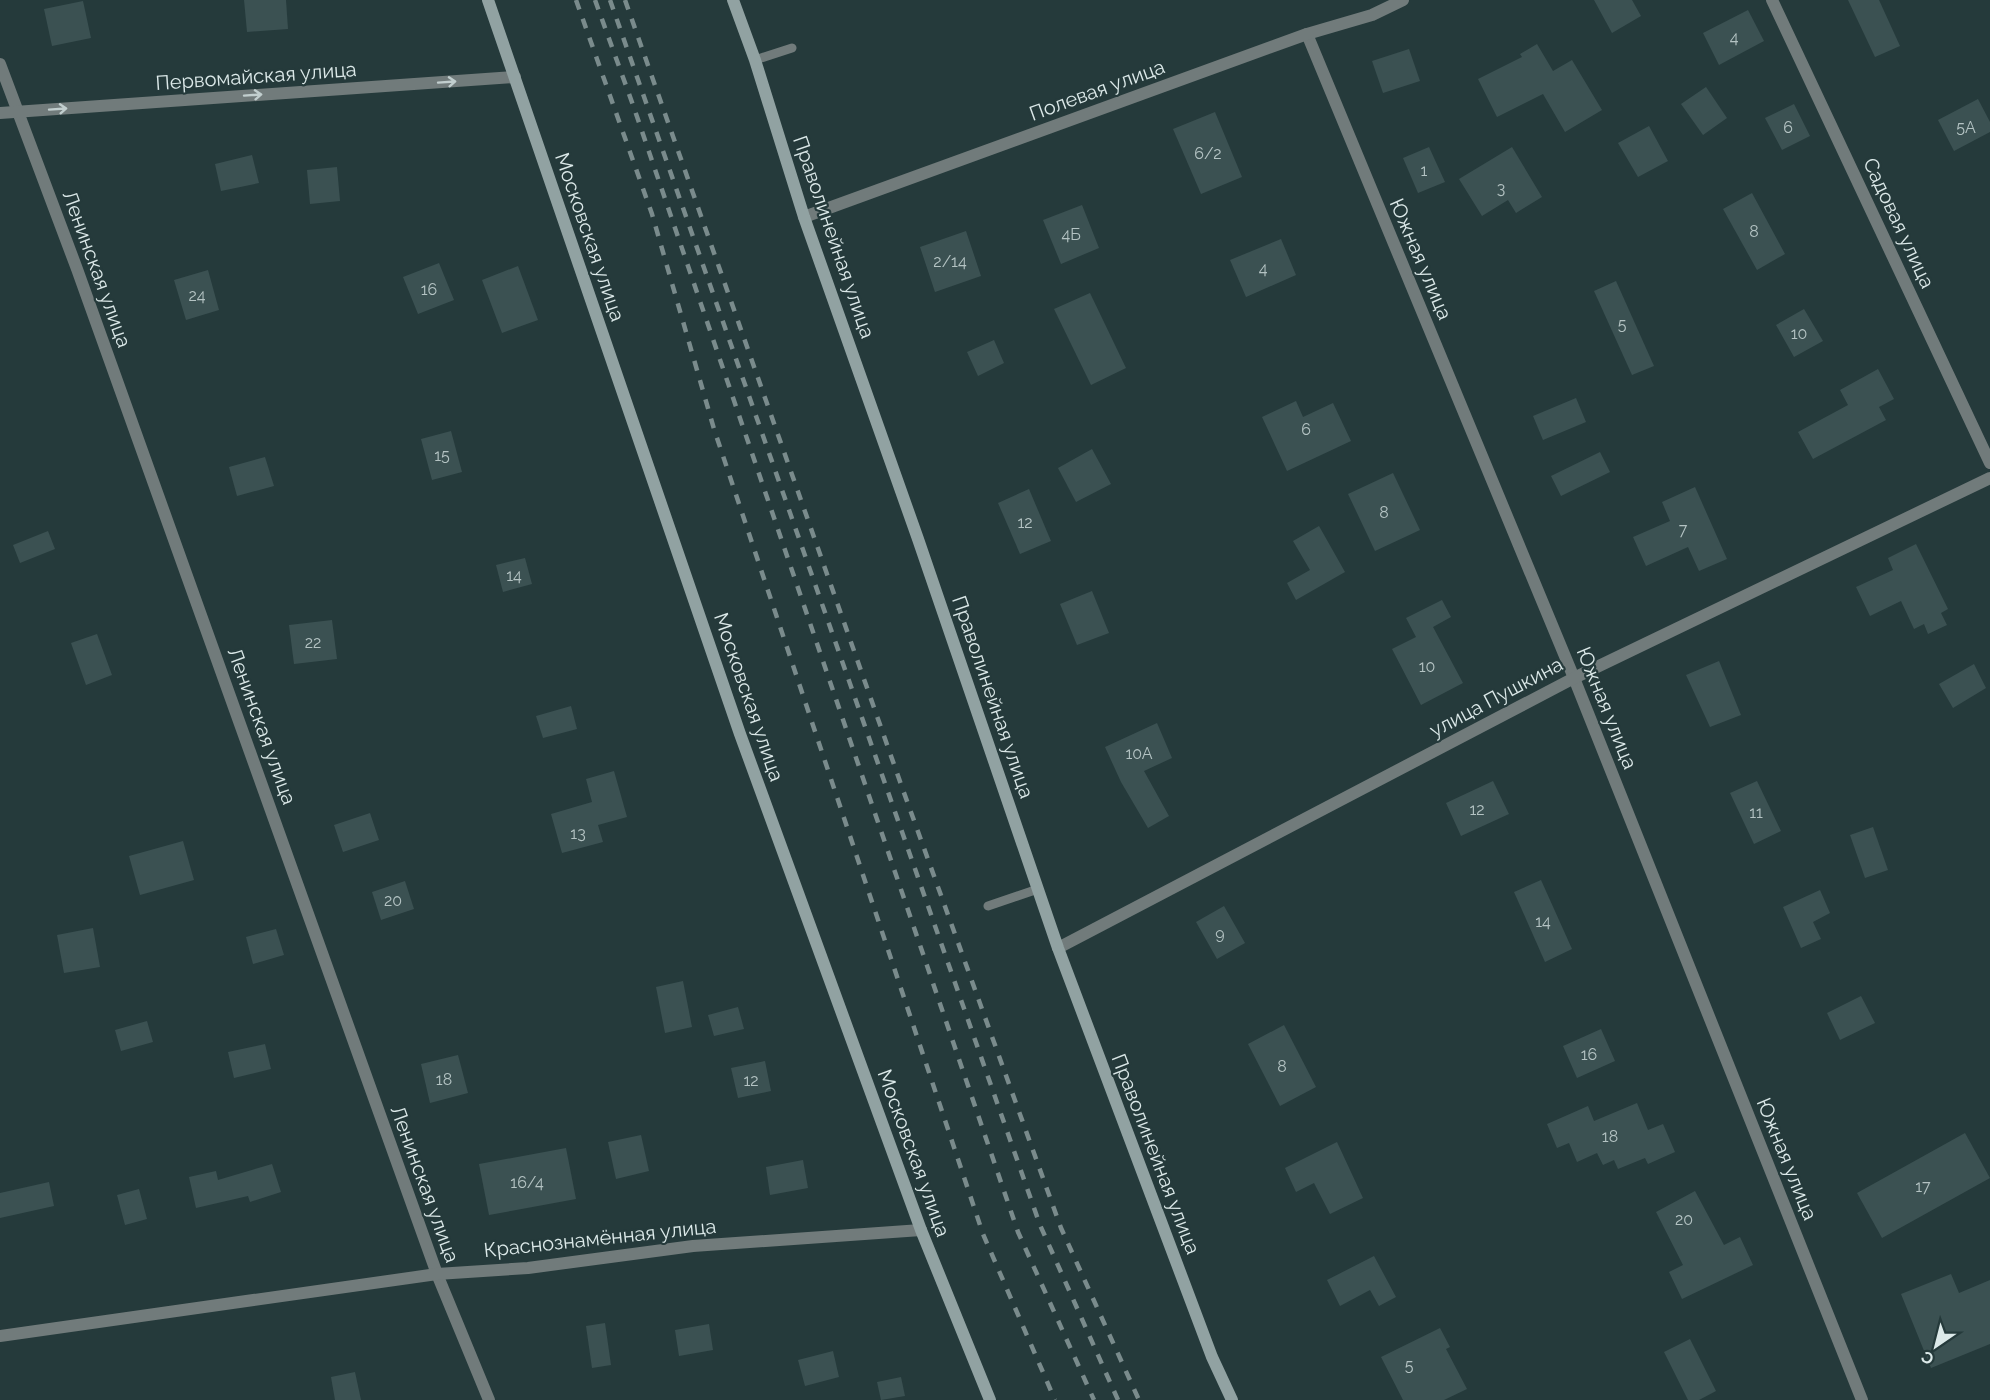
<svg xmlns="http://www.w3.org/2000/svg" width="1990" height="1400" font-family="Raleway,sans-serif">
<rect width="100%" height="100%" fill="#253a3b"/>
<g fill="#3b5152">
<path d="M 244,0 L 286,0 L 288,29 L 247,32 Z"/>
<path d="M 1594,0 L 1632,0 L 1641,16 L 1612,33 Z"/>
<path d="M 1848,0 L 1879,0 L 1900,46 L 1875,57 Z"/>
<path d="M 83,1 L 91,38 L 52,46 L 44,9 Z"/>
<path d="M 1748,10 L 1764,41 L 1719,65 L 1703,33 Z"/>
<path d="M 1537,44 L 1553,71 L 1572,60 L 1602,110 L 1565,132 L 1543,94 L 1497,117 L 1478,79 L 1522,57 L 1520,54 Z"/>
<path d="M 1409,49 L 1420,81 L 1383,93 L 1372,61 Z"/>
<path d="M 1706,87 L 1727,118 L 1703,135 L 1681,104 Z"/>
<path d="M 1978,99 L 1990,122 L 1990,132 L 1954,151 L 1938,120 Z"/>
<path d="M 1794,104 L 1810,136 L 1782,150 L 1765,118 Z"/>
<path d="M 1215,112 L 1242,177 L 1201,194 L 1173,129 Z"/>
<path d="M 1649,126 L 1668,161 L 1638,177 L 1618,143 Z"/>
<path d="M 1429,147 L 1445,182 L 1418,193 L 1403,158 Z"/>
<path d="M 1512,147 L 1542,197 L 1516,213 L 1508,200 L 1482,216 L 1459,179 Z"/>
<path d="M 252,155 L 259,183 L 221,191 L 215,164 Z"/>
<path d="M 337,167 L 340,201 L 310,204 L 307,170 Z"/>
<path d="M 1752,193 L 1785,254 L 1757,270 L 1723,209 Z"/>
<path d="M 1082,205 L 1099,248 L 1061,264 L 1043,220 Z"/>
<path d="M 966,231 L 981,276 L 935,292 L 920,247 Z"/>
<path d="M 1281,239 L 1296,275 L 1246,297 L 1230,260 Z"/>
<path d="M 439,263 L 454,300 L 418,314 L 403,277 Z"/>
<path d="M 518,266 L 538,320 L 502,333 L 482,280 Z"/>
<path d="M 208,270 L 219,310 L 186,320 L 174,280 Z"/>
<path d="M 1616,281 L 1654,366 L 1632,375 L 1594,291 Z"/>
<path d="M 1090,293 L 1126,368 L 1091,385 L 1054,309 Z"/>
<path d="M 1804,309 L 1823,341 L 1794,357 L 1776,325 Z"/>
<path d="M 994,340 L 1004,363 L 978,376 L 967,352 Z"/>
<path d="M 1878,369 L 1894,399 L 1879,407 L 1886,420 L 1813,459 L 1798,432 L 1848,405 L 1840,390 Z"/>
<path d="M 1576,398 L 1586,422 L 1543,440 L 1533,416 Z"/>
<path d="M 1296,401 L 1303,417 L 1333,403 L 1351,441 L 1287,471 L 1262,417 Z"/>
<path d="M 451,431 L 462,472 L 432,480 L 421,439 Z"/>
<path d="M 1092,449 L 1111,484 L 1076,502 L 1058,468 Z"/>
<path d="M 1600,452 L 1610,472 L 1561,496 L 1551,476 Z"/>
<path d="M 265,457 L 274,486 L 237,496 L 229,467 Z"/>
<path d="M 1393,473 L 1420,530 L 1375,551 L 1348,494 Z"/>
<path d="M 1695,487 L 1727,559 L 1699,571 L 1688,547 L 1646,566 L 1633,537 L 1670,521 L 1662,502 Z"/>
<path d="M 1029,489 L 1051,541 L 1020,554 L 998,503 Z"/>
<path d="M 1319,526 L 1345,572 L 1296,600 L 1287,583 L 1310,570 L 1293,541 Z"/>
<path d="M 48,531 L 55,549 L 20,563 L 13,545 Z"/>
<path d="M 1916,544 L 1948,609 L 1941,613 L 1947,625 L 1928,634 L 1924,624 L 1914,629 L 1901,601 L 1870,616 L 1856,587 L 1893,570 L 1888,558 Z"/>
<path d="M 525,558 L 532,584 L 503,592 L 496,565 Z"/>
<path d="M 1092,591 L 1109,633 L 1077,645 L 1060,604 Z"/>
<path d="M 1442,600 L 1451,617 L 1433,627 L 1463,683 L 1421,705 L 1392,649 L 1416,637 L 1406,618 Z"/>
<path d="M 332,620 L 337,659 L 294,664 L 289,625 Z"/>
<path d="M 97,634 L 112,675 L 86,685 L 71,643 Z"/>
<path d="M 1719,661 L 1741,715 L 1710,727 L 1686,675 Z"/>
<path d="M 1974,664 L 1986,688 L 1953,708 L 1939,684 Z"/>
<path d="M 571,706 L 577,729 L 543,738 L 536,716 Z"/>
<path d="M 1157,723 L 1172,758 L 1144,771 L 1169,816 L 1148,828 L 1121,782 L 1105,747 Z"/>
<path d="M 614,771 L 627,817 L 598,825 L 603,842 L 562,853 L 551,814 L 592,802 L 586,779 Z"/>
<path d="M 1493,781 L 1509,814 L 1461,836 L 1446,803 Z"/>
<path d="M 1757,781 L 1781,831 L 1754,844 L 1730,793 Z"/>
<path d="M 370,813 L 379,840 L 343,852 L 334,825 Z"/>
<path d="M 1873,827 L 1888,870 L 1865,878 L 1850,835 Z"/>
<path d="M 183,841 L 194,880 L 140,895 L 129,856 Z"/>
<path d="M 1541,880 L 1572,949 L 1545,962 L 1514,892 Z"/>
<path d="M 405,881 L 414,909 L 381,920 L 372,892 Z"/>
<path d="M 1820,890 L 1830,913 L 1813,922 L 1821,939 L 1801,948 L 1783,907 Z"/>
<path d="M 1224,906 L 1245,943 L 1217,959 L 1196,922 Z"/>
<path d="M 93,928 L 100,967 L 64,973 L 57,935 Z"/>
<path d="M 276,929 L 284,955 L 253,964 L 246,937 Z"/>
<path d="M 683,981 L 692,1027 L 665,1033 L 656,987 Z"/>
<path d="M 1861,996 L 1875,1023 L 1840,1040 L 1827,1013 Z"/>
<path d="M 738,1007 L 744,1029 L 714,1036 L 708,1015 Z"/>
<path d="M 147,1021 L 153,1042 L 121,1051 L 115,1030 Z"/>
<path d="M 1284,1025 L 1316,1087 L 1280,1106 L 1248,1044 Z"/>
<path d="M 1601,1029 L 1615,1061 L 1577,1078 L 1563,1046 Z"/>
<path d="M 265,1044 L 271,1069 L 234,1078 L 228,1052 Z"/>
<path d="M 458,1055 L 468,1093 L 430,1103 L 421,1064 Z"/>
<path d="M 765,1061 L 771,1091 L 738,1098 L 731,1068 Z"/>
<path d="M 1637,1103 L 1648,1130 L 1663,1124 L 1675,1152 L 1648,1164 L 1645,1158 L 1618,1169 L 1614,1160 L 1603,1165 L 1597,1153 L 1577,1162 L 1569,1143 L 1557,1148 L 1547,1124 L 1588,1106 L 1594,1121 Z"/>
<path d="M 1965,1133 L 1990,1178 L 1882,1238 L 1857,1193 Z"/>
<path d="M 641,1135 L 649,1171 L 616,1179 L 608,1142 Z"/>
<path d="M 1337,1142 L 1363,1198 L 1330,1214 L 1314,1183 L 1296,1192 L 1285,1168 Z"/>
<path d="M 566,1148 L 576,1199 L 489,1215 L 479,1164 Z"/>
<path d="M 803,1160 L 808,1188 L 770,1195 L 766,1167 Z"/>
<path d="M 272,1164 L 281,1192 L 250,1202 L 248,1196 L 196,1208 L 189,1177 L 216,1171 L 218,1180 Z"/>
<path d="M 49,1182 L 54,1206 L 0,1218 L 0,1193 Z"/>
<path d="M 139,1189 L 147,1219 L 125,1225 L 117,1195 Z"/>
<path d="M 1695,1191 L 1724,1245 L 1740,1237 L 1753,1265 L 1682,1299 L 1669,1272 L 1683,1265 L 1656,1212 Z"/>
<path d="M 1374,1256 L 1396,1297 L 1379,1306 L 1370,1290 L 1340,1306 L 1327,1280 Z"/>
<path d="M 1951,1274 L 1959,1293 L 1990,1280 L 1990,1344 L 1931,1368 L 1901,1294 Z"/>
<path d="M 605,1323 L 611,1365 L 592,1368 L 586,1326 Z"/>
<path d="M 709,1324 L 713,1350 L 679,1356 L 675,1330 Z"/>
<path d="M 1440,1328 L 1450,1347 L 1446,1349 L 1467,1389 L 1444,1400 L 1403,1400 L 1381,1357 Z"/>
<path d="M 1690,1339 L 1716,1391 L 1699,1400 L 1688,1400 L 1664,1352 Z"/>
<path d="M 833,1351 L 839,1377 L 805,1386 L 798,1360 Z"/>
<path d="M 355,1372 L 361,1400 L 335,1400 L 331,1377 Z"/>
<path d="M 901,1377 L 905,1396 L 881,1400 L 877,1382 Z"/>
</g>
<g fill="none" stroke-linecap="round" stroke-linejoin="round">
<g stroke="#717b7b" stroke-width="9">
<path d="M 755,60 L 792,48"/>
<path d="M 988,906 L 1038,889"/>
</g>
<g stroke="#717b7b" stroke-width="12">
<path d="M 1772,0 L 1990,463"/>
<path d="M 1307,34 L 1574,678 L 1862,1400"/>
<path d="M 0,64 L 77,269 L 437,1274 L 489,1400"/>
<path d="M 0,113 L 515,77"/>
<path d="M 804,217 L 1307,34 L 1372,15 L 1403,0"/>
<path d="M 1058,948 L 1574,678 L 1990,478"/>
<path d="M 0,1336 L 437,1274 L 528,1268 L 693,1246 L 921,1230"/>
</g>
<g stroke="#91a2a2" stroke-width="12">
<path d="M 488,0 L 740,734 L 921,1230 L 990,1400"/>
<path d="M 733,0 L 755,60 L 804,217 L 918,539 L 1058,948 L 1212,1357 L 1232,1400"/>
</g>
<g stroke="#7a8b8c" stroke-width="4.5" stroke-dasharray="10 10" stroke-linecap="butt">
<path d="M 576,0 L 652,214 L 714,429 L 983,1234 L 1055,1400"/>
<path d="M 595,0 L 633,105 L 1018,1232 L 1094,1400"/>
<path d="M 610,0 L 1040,1225 L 1118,1400"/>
<path d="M 625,0 L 903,790 L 1061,1228 L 1139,1400"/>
</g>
</g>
<defs><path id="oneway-shaft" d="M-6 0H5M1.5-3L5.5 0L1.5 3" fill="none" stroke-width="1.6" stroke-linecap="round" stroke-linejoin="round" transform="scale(1.5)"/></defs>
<g stroke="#c1cece">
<use href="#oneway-shaft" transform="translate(447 82) rotate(-4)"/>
<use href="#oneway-shaft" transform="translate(253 95) rotate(-4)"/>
<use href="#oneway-shaft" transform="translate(58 109) rotate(-4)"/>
</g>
<g text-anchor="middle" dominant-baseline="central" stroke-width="4.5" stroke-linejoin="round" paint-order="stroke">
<g font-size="16" fill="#b4c3c3">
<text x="1734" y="37">4</text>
<text x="1788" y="127">6</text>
<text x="1966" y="127">5А</text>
<text x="1208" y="153">6/2</text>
<text x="1424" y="170">1</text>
<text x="1501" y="188">3</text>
<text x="1754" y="231">8</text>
<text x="1071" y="234">4Б</text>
<text x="950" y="261">2/14</text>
<text x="1263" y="268">4</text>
<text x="429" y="289">16</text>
<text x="197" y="295">24</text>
<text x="1622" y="324">5</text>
<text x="1799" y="333">10</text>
<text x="1306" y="429">6</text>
<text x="442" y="455">15</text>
<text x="1384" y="512">8</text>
<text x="1025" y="522">12</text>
<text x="1683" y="529">7</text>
<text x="514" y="575">14</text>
<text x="313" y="642">22</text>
<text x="1427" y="666">10</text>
<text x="1139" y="753">10А</text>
<text x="1477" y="809">12</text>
<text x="1756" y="812">11</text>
<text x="578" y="833">13</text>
<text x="393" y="900">20</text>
<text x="1543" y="921">14</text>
<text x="1220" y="933">9</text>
<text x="1589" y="1054">16</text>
<text x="1282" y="1066">8</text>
<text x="444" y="1079">18</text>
<text x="751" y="1080">12</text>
<text x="1610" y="1136">18</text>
<text x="527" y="1182">16/4</text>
<text x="1923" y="1186">17</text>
<text x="1684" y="1219">20</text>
<text x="1409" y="1365">5</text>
</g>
<g font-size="20" fill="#dce9e9" stroke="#253a3b">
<text transform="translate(256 76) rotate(-4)">Первомайская улица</text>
<text transform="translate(1097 90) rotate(-20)">Полевая улица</text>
<text transform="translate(1899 223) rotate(65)">Садовая улица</text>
<text transform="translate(590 237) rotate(71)">Московская улица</text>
<text transform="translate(834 237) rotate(71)">Праволинейная улица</text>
<text transform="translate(1421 259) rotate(67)">Южная улица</text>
<text transform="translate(97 269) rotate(70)">Ленинская улица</text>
<text transform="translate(749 697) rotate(71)">Московская улица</text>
<text transform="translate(993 697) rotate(71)">Праволинейная улица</text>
<text transform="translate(1496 697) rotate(-28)">улица Пушкина</text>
<text transform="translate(1607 708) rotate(68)">Южная улица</text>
<text transform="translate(262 726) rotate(70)">Ленинская улица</text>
<text transform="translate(914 1153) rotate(70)">Московская улица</text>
<text transform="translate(1156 1154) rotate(69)">Праволинейная улица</text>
<text transform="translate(1787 1159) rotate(68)">Южная улица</text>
<text transform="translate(425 1184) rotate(70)">Ленинская улица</text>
<text transform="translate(600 1238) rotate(-6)">Краснознамённая улица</text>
</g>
</g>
<g transform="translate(1936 1346) rotate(215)" stroke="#253a3b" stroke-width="4.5" paint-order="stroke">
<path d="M0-4.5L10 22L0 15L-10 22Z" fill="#dce9e9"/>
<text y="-9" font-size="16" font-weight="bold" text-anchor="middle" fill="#dce9e9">С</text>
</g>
</svg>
